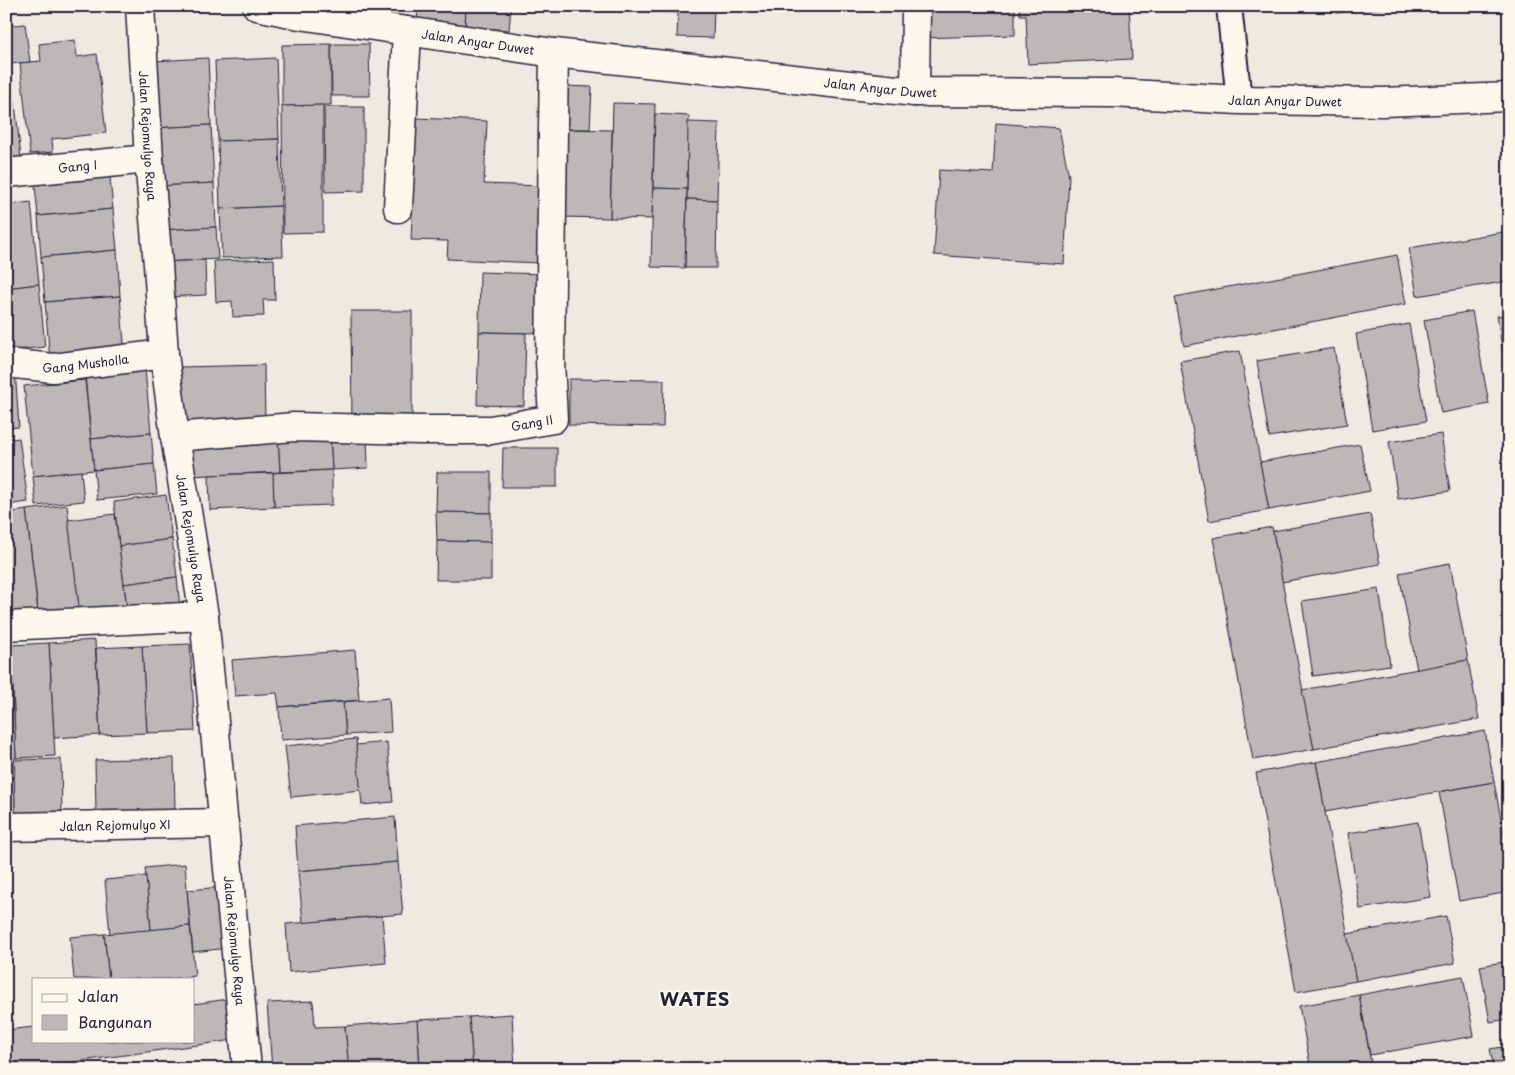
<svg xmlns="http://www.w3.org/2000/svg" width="1515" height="1075" font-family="'Playpen Sans',sans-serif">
<rect width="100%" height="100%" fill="#eeeae2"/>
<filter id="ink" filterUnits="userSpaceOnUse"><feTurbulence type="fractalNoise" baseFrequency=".02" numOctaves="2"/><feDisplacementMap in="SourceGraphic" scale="10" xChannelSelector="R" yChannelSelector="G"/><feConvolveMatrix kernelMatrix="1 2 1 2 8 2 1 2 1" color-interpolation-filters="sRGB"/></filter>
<g filter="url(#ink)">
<g fill="#bcb8b8" stroke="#22223b">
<path d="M 418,6 L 466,6 L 465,27 L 417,24 Z"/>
<path d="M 466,6 L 511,6 L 509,30 L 465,27 Z"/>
<path d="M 538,6 L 579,6 L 579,10 L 538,9 Z"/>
<path d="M 579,6 L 628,6 L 628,12 L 579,10 Z"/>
<path d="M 648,6 L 714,6 L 713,38 L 677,37 L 678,13 L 648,12 Z"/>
<path d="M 922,6 L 1015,6 L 1015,35 L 922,38 Z"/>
<path d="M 1019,6 L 1129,6 L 1132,59 L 1028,64 L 1026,15 L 1020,15 Z"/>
<path d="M 1336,6 L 1404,6 L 1337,13 Z"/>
<path d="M 25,24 L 30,62 L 10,64 L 6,26 Z"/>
<path d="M 6,26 L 12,76 L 6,76 Z"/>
<path d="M 75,40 L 77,57 L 97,54 L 106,133 L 52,139 L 53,152 L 30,154 L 20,63 L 41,61 L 39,44 Z"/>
<path d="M 331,44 L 369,44 L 370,96 L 332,96 Z"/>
<path d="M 331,44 L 331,105 L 282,106 L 282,45 Z"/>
<path d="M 208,58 L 211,125 L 153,128 L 154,61 Z"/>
<path d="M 276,58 L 279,139 L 218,141 L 215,61 Z"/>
<path d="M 6,76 L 12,76 L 21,158 L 6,160 Z"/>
<path d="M 562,86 L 592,87 L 590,129 L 561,129 Z"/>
<path d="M 613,103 L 655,104 L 652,219 L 610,218 Z"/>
<path d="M 323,105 L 323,232 L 283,233 L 282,106 Z"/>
<path d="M 324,107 L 364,107 L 364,191 L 325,192 Z"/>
<path d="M 655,114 L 689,116 L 687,189 L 653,188 Z"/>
<path d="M 416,118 L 487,121 L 484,184 L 543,186 L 539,263 L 447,259 L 448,241 L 411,240 Z"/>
<path d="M 688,122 L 719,123 L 717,200 L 687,199 Z"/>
<path d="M 996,123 L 1059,128 L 1069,177 L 1064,264 L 934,255 L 939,170 L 993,173 Z"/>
<path d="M 211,125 L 214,183 L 160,186 L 153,128 Z"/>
<path d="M 561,129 L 612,130 L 610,218 L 559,217 Z"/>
<path d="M 279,139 L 281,206 L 220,209 L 218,141 Z"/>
<path d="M 109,168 L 113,209 L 38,216 L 34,175 Z"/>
<path d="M 214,183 L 216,227 L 162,230 L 160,186 Z"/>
<path d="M 653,188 L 687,189 L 685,268 L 651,267 Z"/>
<path d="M 687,199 L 717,200 L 716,268 L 685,268 Z"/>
<path d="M 31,202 L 39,284 L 6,288 L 6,205 Z"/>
<path d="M 281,206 L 283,256 L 222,258 L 220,209 Z"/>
<path d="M 113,209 L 117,250 L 41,257 L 38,216 Z"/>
<path d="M 216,227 L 218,259 L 164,262 L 162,230 Z"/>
<path d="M 1509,231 L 1509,281 L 1417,296 L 1409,248 Z"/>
<path d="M 117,250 L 120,296 L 45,302 L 41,257 Z"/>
<path d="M 1397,255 L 1406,304 L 1184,346 L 1175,297 Z"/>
<path d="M 274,259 L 275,300 L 263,300 L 264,316 L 233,317 L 232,301 L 216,302 L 214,261 Z"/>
<path d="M 205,260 L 206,295 L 166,297 L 164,262 Z"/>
<path d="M 480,272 L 543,274 L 542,333 L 479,332 Z"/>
<path d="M 39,284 L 45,347 L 6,351 L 6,288 Z"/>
<path d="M 120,296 L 125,354 L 50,360 L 45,302 Z"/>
<path d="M 351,311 L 412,311 L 412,424 L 352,424 Z"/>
<path d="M 1472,311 L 1489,404 L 1441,413 L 1424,320 Z"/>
<path d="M 1509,315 L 1509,392 L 1497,316 Z"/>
<path d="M 1409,324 L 1426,421 L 1372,430 L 1356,334 Z"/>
<path d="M 479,332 L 526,333 L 524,406 L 477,405 Z"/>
<path d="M 1334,348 L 1347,424 L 1269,437 L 1257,361 Z"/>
<path d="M 1240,351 L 1269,510 L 1209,521 L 1180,361 Z"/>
<path d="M 264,365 L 265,423 L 182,425 L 181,367 Z"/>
<path d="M 6,369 L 15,369 L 19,427 L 6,428 Z"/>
<path d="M 145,369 L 151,433 L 91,439 L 85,375 Z"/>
<path d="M 569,379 L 664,380 L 663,427 L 569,425 Z"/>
<path d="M 85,380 L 94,470 L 33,476 L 24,386 Z"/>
<path d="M 151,433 L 154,464 L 94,470 L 91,439 Z"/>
<path d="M 367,434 L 368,468 L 332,470 L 330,436 Z"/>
<path d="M 1441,434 L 1450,491 L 1398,499 L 1389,442 Z"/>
<path d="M 330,436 L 332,470 L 280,472 L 278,437 Z"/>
<path d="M 278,437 L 280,472 L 189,476 L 188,442 Z"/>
<path d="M 19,438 L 28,502 L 6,505 L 6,440 Z"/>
<path d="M 1360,444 L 1370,491 L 1269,510 L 1260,462 Z"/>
<path d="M 503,448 L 557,448 L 557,487 L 502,487 Z"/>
<path d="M 154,464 L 157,494 L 97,500 L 94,470 Z"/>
<path d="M 332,470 L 332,505 L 274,507 L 273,473 Z"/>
<path d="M 81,471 L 84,501 L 36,506 L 33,476 Z"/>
<path d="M 437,472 L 491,472 L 491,513 L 436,512 Z"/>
<path d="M 273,473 L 274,507 L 210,510 L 209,475 Z"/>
<path d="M 166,495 L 172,539 L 119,546 L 114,502 Z"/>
<path d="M 67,505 L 80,614 L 39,619 L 26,510 Z"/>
<path d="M 26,510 L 38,612 L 6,616 L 6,513 Z"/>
<path d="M 436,512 L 491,513 L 491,542 L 437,541 Z"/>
<path d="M 115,514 L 127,608 L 80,614 L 68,520 Z"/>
<path d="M 1370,514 L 1380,564 L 1282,582 L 1273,531 Z"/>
<path d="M 1272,527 L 1314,749 L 1253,760 L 1213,538 Z"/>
<path d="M 172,539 L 177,577 L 124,584 L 119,546 Z"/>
<path d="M 437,541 L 491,542 L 491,580 L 436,580 Z"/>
<path d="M 1450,563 L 1468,660 L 1417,670 L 1399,573 Z"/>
<path d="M 177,577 L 180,608 L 128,615 L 124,584 Z"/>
<path d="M 1379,589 L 1390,665 L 1313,676 L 1302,601 Z"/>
<path d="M 95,640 L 100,735 L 54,738 L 49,643 Z"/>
<path d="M 49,643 L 55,756 L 16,758 L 11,645 Z"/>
<path d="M 190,644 L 195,731 L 147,733 L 142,646 Z"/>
<path d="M 6,645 L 11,645 L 16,758 L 6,759 Z"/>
<path d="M 142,646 L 147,733 L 100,735 L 96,648 Z"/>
<path d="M 355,650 L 359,700 L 279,707 L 277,693 L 235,696 L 232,660 Z"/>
<path d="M 1468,660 L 1479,719 L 1314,749 L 1302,690 Z"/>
<path d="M 389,698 L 391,732 L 346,735 L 343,702 Z"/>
<path d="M 343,702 L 346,735 L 281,740 L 279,707 Z"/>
<path d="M 1485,731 L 1494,782 L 1325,812 L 1316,762 Z"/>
<path d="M 356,739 L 361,790 L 291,797 L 285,746 Z"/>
<path d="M 387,742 L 393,802 L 362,805 L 356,745 Z"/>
<path d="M 174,758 L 175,812 L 96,813 L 95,760 Z"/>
<path d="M 61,759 L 62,815 L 15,815 L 14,760 Z"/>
<path d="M 6,760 L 14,760 L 15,815 L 6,815 Z"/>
<path d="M 1316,762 L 1356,981 L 1296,992 L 1256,773 Z"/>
<path d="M 1494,782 L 1509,861 L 1509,892 L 1459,901 L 1439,792 Z"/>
<path d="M 395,817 L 398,862 L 298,871 L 295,826 Z"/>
<path d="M 1418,822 L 1431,897 L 1360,909 L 1348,833 Z"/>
<path d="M 398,862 L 403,914 L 303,923 L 298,871 Z"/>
<path d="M 185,864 L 190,926 L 151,930 L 145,868 Z"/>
<path d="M 146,876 L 151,930 L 110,934 L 105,880 Z"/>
<path d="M 223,887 L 228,948 L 193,952 L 187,890 Z"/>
<path d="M 382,916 L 386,963 L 289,972 L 286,924 Z"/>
<path d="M 1446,916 L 1455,963 L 1356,981 L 1347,934 Z"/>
<path d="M 190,926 L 195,976 L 168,979 L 109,979 L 104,934 Z"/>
<path d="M 104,934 L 109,979 L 74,979 L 70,937 Z"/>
<path d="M 1509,961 L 1509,1019 L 1490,1022 L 1480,966 Z"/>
<path d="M 1463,976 L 1474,1036 L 1370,1055 L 1359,995 Z"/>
<path d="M 1359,995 L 1372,1069 L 1311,1069 L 1299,1006 Z"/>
<path d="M 228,999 L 234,1040 L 52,1065 L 53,1069 L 6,1069 L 6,1030 L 34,1027 L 34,1041 L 194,1041 L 194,1004 Z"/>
<path d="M 313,1001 L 315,1027 L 345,1026 L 349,1069 L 272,1069 L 267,1003 Z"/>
<path d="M 512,1014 L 515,1069 L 473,1069 L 469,1017 Z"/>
<path d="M 469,1017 L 473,1069 L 420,1069 L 417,1020 Z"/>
<path d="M 417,1020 L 420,1069 L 349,1069 L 345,1026 Z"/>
<path d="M 1509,1046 L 1509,1069 L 1494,1069 L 1490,1049 Z"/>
</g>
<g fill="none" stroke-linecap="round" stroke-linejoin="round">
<g stroke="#22223b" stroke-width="28">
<path id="lane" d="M 1229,6 L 1239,100"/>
</g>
<g stroke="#22223b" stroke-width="31">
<g id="street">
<path id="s1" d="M 140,6 L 149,159 L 158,265 L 164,354 L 175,437 L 204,616 L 247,1069"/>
<path d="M 915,92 L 916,6"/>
<path id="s2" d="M 6,173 L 149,159"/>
<path d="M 398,208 L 407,31"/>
<path id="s3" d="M 6,363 L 53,368 L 164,354"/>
<path id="s4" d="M 175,437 L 294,427 L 420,430 L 491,430 L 553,419 L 550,361 L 554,53"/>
<path d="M 6,626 L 204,616"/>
<path id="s5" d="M 6,827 L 224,823"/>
</g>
</g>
<g stroke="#22223b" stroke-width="31">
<g id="secondary">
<path id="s6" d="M 257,6 L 300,15 L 554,53 L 915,92 L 1112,93 L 1239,100 L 1383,102 L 1509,97"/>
</g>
</g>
<use href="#lane" stroke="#fbf7ec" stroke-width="24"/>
<use href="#street" stroke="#fbf7ec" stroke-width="28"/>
<use href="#secondary" stroke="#fbf7ec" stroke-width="28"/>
</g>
</g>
<g text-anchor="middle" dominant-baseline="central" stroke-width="4.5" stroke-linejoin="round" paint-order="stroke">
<g font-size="12" fill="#22223b" stroke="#fbf7ec">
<text stroke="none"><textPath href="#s6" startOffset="224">Jalan Anyar Duwet</textPath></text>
<text stroke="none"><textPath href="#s6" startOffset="629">Jalan Anyar Duwet</textPath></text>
<text stroke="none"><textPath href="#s6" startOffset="1034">Jalan Anyar Duwet</textPath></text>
<text stroke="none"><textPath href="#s1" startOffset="130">Jalan Rejomulyo Raya</textPath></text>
<text stroke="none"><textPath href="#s2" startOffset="72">Gang I</textPath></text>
<text stroke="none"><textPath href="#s3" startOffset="80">Gang Musholla</textPath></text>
<text stroke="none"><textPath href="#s4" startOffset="358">Gang II</textPath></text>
<text stroke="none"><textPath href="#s1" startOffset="535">Jalan Rejomulyo Raya</textPath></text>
<text stroke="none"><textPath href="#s5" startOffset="109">Jalan Rejomulyo XI</textPath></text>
<text stroke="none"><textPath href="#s1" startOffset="940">Jalan Rejomulyo Raya</textPath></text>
</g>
<g font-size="18" font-weight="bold" letter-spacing="1" fill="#22223b" stroke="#fbf7ec">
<text x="695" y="998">WATES</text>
</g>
</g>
<rect width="1515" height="1075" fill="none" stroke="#fbf7ec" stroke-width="25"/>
<rect x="12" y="12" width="1490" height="1050" fill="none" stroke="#22223b" stroke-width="2" filter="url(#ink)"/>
<rect x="32" y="978" width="162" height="65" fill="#fbf7ec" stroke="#a4a2a5"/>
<rect x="42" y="994" width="25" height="8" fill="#fbf7ec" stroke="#a4a2a5"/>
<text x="78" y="1002" font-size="15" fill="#22223b">Jalan</text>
<rect x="42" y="1015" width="25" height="15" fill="#bcb8b8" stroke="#a4a2a5"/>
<text x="78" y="1028" font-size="15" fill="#22223b">Bangunan</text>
</svg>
